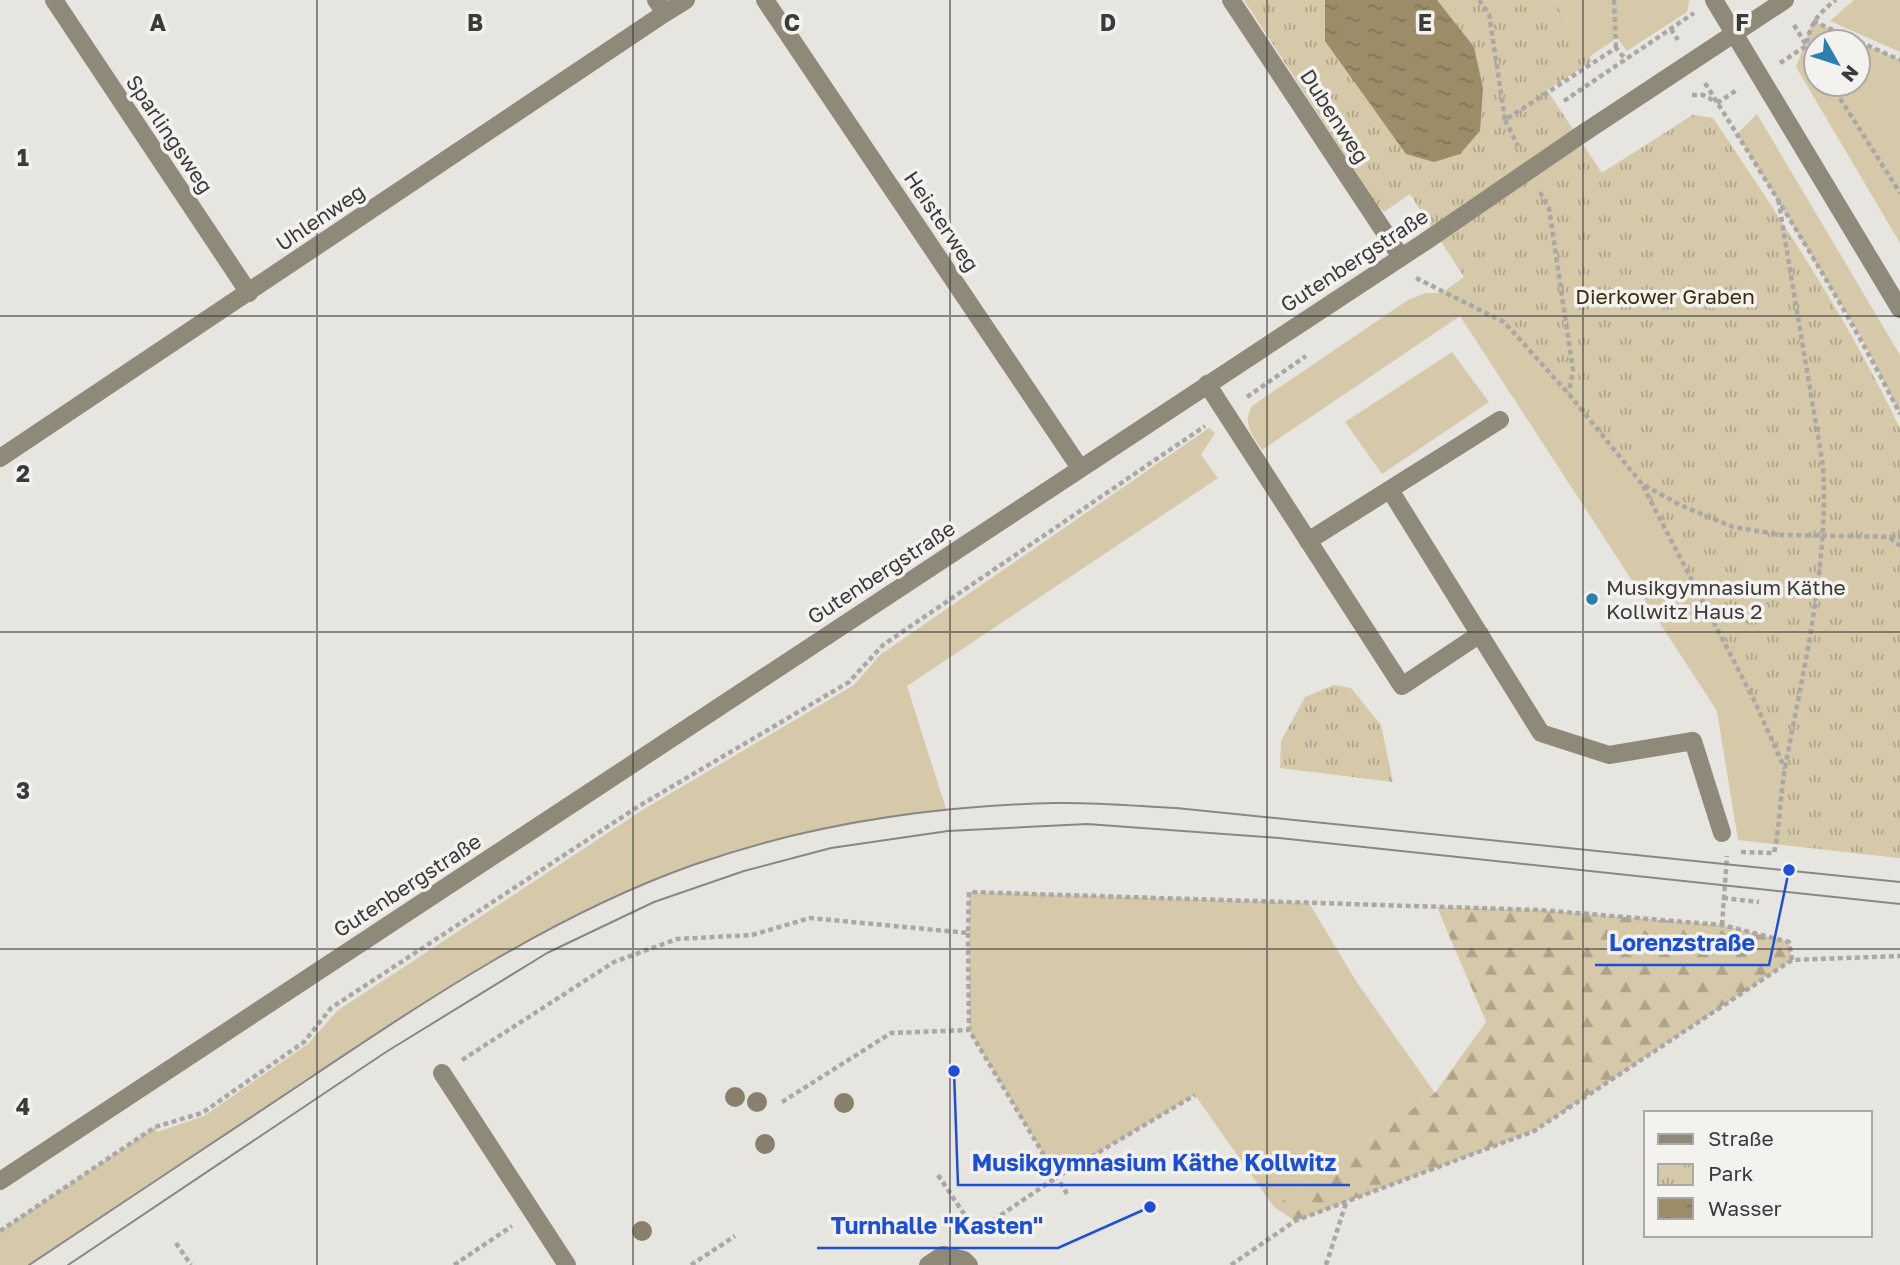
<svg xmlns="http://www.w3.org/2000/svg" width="1900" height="1265" font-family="'Golos Text',sans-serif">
<defs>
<pattern id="forest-firs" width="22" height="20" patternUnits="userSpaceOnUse" patternTransform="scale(1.75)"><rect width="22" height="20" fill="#d6c9aa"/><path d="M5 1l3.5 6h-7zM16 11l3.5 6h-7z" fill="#afa48b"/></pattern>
<pattern id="park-tufts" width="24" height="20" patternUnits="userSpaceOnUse" patternTransform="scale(1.75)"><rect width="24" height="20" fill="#d6c9aa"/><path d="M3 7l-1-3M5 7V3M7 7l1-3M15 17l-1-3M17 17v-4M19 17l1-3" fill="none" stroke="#afa48b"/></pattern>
<pattern id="water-ripples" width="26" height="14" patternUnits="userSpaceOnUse" patternTransform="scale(1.75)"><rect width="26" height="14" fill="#9c8d68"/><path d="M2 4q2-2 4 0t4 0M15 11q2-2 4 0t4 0" fill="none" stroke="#807457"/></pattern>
</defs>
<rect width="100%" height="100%" fill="#e7e5e0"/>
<g fill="#d6c9aa" fill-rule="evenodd">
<path d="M 1553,0 L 1689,0 L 1689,2 L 1687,12 L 1627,51 L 1617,38 L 1589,57 Z"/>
<path d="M 1854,0 L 1900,0 L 1900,52 L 1830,21 Z"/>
<path d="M 1813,21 L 1900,60 L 1900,243 L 1796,67 ZM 1816,42 L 1858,42 L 1858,84 L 1816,84 Z"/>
<path d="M 1757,114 L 1900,355 L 1900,414 L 1862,339 L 1737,134 Z"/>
<path d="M 1693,115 L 1713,118 C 1780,218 1849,320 1900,429 L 1900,858 L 1738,840 L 1717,711 L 1460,316 L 1262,450 C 1252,434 1242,424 1252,406 L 1408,300 L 1426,293 L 1442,293 L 1535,227 L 1602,173 Z"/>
<path d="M 1452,352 L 1489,402 L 1382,474 L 1345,422 Z"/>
<path d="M 1209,428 L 1215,433 L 1201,455 L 1218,478 L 907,686 L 946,809 C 860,822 775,836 693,865 C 555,914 431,996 311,1077 C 217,1140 123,1202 29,1265 L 0,1265 L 0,1231 L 155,1127 L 157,1132 L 204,1116 L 309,1043 L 337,1011 L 641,811 L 854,685 L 880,655 Z"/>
<path d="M 969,892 L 1309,903 L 1356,981 L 1435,1093 L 1274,1207 L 1195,1095 L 1057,1177 L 969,1030 Z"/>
</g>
<path fill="url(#forest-firs)" d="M 1437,907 L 1540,910 L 1722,925 L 1789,942 L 1792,960 L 1534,1131 L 1295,1221 L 1274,1207 L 1435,1093 L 1486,1022 Z"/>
<g fill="url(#park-tufts)">
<path d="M 1244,0 L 1553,0 L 1592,61 L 1547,90 L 1602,173 L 1693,115 L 1713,118 C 1778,220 1848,320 1900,429 L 1900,858 L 1776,844 L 1785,770 L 1754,700 L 1642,484 L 1568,393 L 1504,322 L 1442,293 L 1464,277 L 1410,194 L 1384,212 L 1378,206 Z"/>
<path d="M 1334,685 L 1351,688 L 1381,725 L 1393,782 L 1280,768 L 1281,741 L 1305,697 Z"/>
</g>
<path fill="url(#water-ripples)" d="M 1325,0 L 1437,0 L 1474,47 L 1483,88 L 1480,131 L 1460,154 L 1434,162 L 1406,154 L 1325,41 Z"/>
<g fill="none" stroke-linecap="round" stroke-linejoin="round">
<g stroke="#aaa8a4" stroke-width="4.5" stroke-dasharray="5 3.5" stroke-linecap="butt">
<path d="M 1479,0 L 1489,14 L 1505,120 L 1616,48 L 1626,60"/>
<path d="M 1614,0 L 1616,48"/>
<path d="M 1813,21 L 1900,60"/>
<path d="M 1794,25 L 1816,61"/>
<path d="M 1671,29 L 1678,40"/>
<path d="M 1780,63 L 1806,46 C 1810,24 1818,13 1836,0"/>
<path d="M 1705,83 C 1773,192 1842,299 1900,414"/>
<path d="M 1831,84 L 1900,193"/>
<path d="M 1692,95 L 1703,95 L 1716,102"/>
<path d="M 1564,101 L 1694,13"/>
<path d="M 1717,103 L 1737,90"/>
<path d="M 1505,120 L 1518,146"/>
<path d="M 1540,192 L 1549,208 L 1573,370 L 1569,392"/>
<path d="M 1416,278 L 1504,322 L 1568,393 L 1642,484 L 1680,505 L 1733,527 L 1782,535 L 1900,537"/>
<path d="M 1247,397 L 1306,356"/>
<path d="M 1643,486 L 1754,700 L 1785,769"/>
<path d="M 1890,538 L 1900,546"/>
<path d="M 1741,852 L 1774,853 C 1780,825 1780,796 1785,768 C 1803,671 1829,565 1823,466 L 1778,198"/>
<path d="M 1723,898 L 1759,902"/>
<path d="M 1722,925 L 1727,856"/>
<path d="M 968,933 L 969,1030 L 1057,1177 L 973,1234"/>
<path d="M 462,1060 L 614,962 L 677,939 L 752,935 L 810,918 L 968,933 L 969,892 L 1540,910 L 1722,925 L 1789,942 L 1792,960"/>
<path d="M 782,1102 L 891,1033 L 969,1030"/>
<path d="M 938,1175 L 976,1232"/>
<path d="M 1067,1194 L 1057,1177 L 1195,1095"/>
<path d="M 0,1231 L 155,1127 L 202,1113 L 304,1042 L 331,1008 L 639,806 L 849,682 L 883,645 L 1205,426"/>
<path d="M 176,1243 L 191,1265"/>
<path d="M 454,1265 L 512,1226"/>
<path d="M 691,1265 L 735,1236"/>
<path d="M 1231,1265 L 1295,1221 L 1534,1131 L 1792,960 L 1900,956"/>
<path d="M 1326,1265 L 1346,1203"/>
</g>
<g stroke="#8f8979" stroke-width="18">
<path d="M 54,0 L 249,293"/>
<path d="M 656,0 L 665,13 L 686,0"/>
<path d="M 765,0 L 1080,468"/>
<path d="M 1231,0 L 1401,257"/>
<path d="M 1714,0 L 1900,309"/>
<path d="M 1585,132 L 1785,0"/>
<path d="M 1207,384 L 1402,686 L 1480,634"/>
<path d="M 0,458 L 665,13"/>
<path d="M 1390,490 L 1541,733 L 1609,755 L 1693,741 L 1722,833"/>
<path d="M 1308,541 L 1500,420"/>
<path d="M 442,1073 L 567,1265"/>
<path d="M 0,1181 L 1426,241"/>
<path d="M 928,1265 L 943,1255 L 964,1260 L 969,1265"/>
</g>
<g stroke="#888784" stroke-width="2">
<path d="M 29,1265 C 123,1203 216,1140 310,1078 C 431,997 555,914 693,865 C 809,824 933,806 1055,803 C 1095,802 1136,806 1176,808 L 1900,882"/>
<path d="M 68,1265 L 386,1052 L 547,953 L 654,902 L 744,871 L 831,848 L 948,831 L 1087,824 L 1279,838 L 1900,904"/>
</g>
<path stroke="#8f8979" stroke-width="18" d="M 1426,241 L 1585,132"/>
</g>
<g fill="#88806c">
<circle cx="735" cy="1097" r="10"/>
<circle cx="757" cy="1102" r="10"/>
<circle cx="844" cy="1103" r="10"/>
<circle cx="765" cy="1144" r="10"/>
<circle cx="642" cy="1231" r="10"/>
</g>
<path fill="none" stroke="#3c3b3a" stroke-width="2" stroke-opacity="0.55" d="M 317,0 L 317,1265M 633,0 L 633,1265M 950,0 L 950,1265M 1267,0 L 1267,1265M 1583,0 L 1583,1265M 0,316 L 1900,316M 0,632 L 1900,632M 0,949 L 1900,949"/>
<circle fill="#2a7fae" stroke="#f4f2ee" stroke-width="2.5" cx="1592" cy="599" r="7"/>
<g text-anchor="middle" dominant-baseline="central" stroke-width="7" stroke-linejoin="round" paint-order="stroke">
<g font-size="21" fill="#3c3b3a" stroke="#f4f2ee">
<text transform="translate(1335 116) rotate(57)">Dubenweg</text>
<text transform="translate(170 134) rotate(56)">Sparlingsweg</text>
<text transform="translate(320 217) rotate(-34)">Uhlenweg</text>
<text transform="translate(942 221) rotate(56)">Heisterweg</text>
<text transform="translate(1354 260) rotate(-33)">Gutenbergstraße</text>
<text transform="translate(881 572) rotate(-33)">Gutenbergstraße</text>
<text transform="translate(407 885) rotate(-33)">Gutenbergstraße</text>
</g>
<g font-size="21" fill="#3a2e0d" stroke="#f4f2ee">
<text x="1665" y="296">Dierkower Graben</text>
</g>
<g font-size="21" fill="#3c3b3a" stroke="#f4f2ee" text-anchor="start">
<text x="1606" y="587">Musikgymnasium Käthe<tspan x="1606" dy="24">Kollwitz Haus 2</tspan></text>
</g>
</g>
<g font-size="23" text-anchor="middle" font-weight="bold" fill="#3c3b3a" stroke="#f4f2ee" stroke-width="7" stroke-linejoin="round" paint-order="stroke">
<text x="158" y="31">A</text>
<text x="475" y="31">B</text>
<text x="792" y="31">C</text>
<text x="1108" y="31">D</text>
<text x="1425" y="31">E</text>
<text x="1742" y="31">F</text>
<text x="23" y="166">1</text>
<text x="23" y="482">2</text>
<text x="23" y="799">3</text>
<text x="23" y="1115">4</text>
</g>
<path fill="none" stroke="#1d4ed8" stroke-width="2.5" d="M1789 870L1769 965H1595M954 1071L958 1185H1350M1150 1207L1058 1248H817"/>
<g fill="#1d4ed8" stroke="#f4f2ee" stroke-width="2.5">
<circle cx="1789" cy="870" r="7"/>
<circle cx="954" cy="1071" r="7"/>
<circle cx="1150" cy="1207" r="7"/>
</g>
<g font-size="23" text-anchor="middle" font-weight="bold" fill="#1d4ed8" stroke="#f4f2ee" stroke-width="7" stroke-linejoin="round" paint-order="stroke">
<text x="1682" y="951">Lorenzstraße</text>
<text x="1154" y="1171">Musikgymnasium Käthe Kollwitz</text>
<text x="937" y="1234">Turnhalle "Kasten"</text>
</g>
<rect x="1644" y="1111" width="228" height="126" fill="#f4f2ee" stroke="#aaa9a6" stroke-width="2"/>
<rect x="1658" y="1134" width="35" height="10" fill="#8f8979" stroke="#aaa9a6" stroke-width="2"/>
<text x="1708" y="1146" font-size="21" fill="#3c3b3a">Straße</text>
<rect x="1658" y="1164" width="35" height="21" fill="url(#park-tufts)" stroke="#aaa9a6" stroke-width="2"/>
<text x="1708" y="1181" font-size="21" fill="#3c3b3a">Park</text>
<rect x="1658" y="1198" width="35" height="21" fill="url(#water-ripples)" stroke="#aaa9a6" stroke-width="2"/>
<text x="1708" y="1216" font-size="21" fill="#3c3b3a">Wasser</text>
<g transform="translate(1837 63) rotate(129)"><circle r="33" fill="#f4f2ee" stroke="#aaa9a6" stroke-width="2"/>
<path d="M0-5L12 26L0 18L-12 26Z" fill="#2a7fae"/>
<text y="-10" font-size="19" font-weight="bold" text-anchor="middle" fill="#3c3b3a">N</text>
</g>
</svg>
